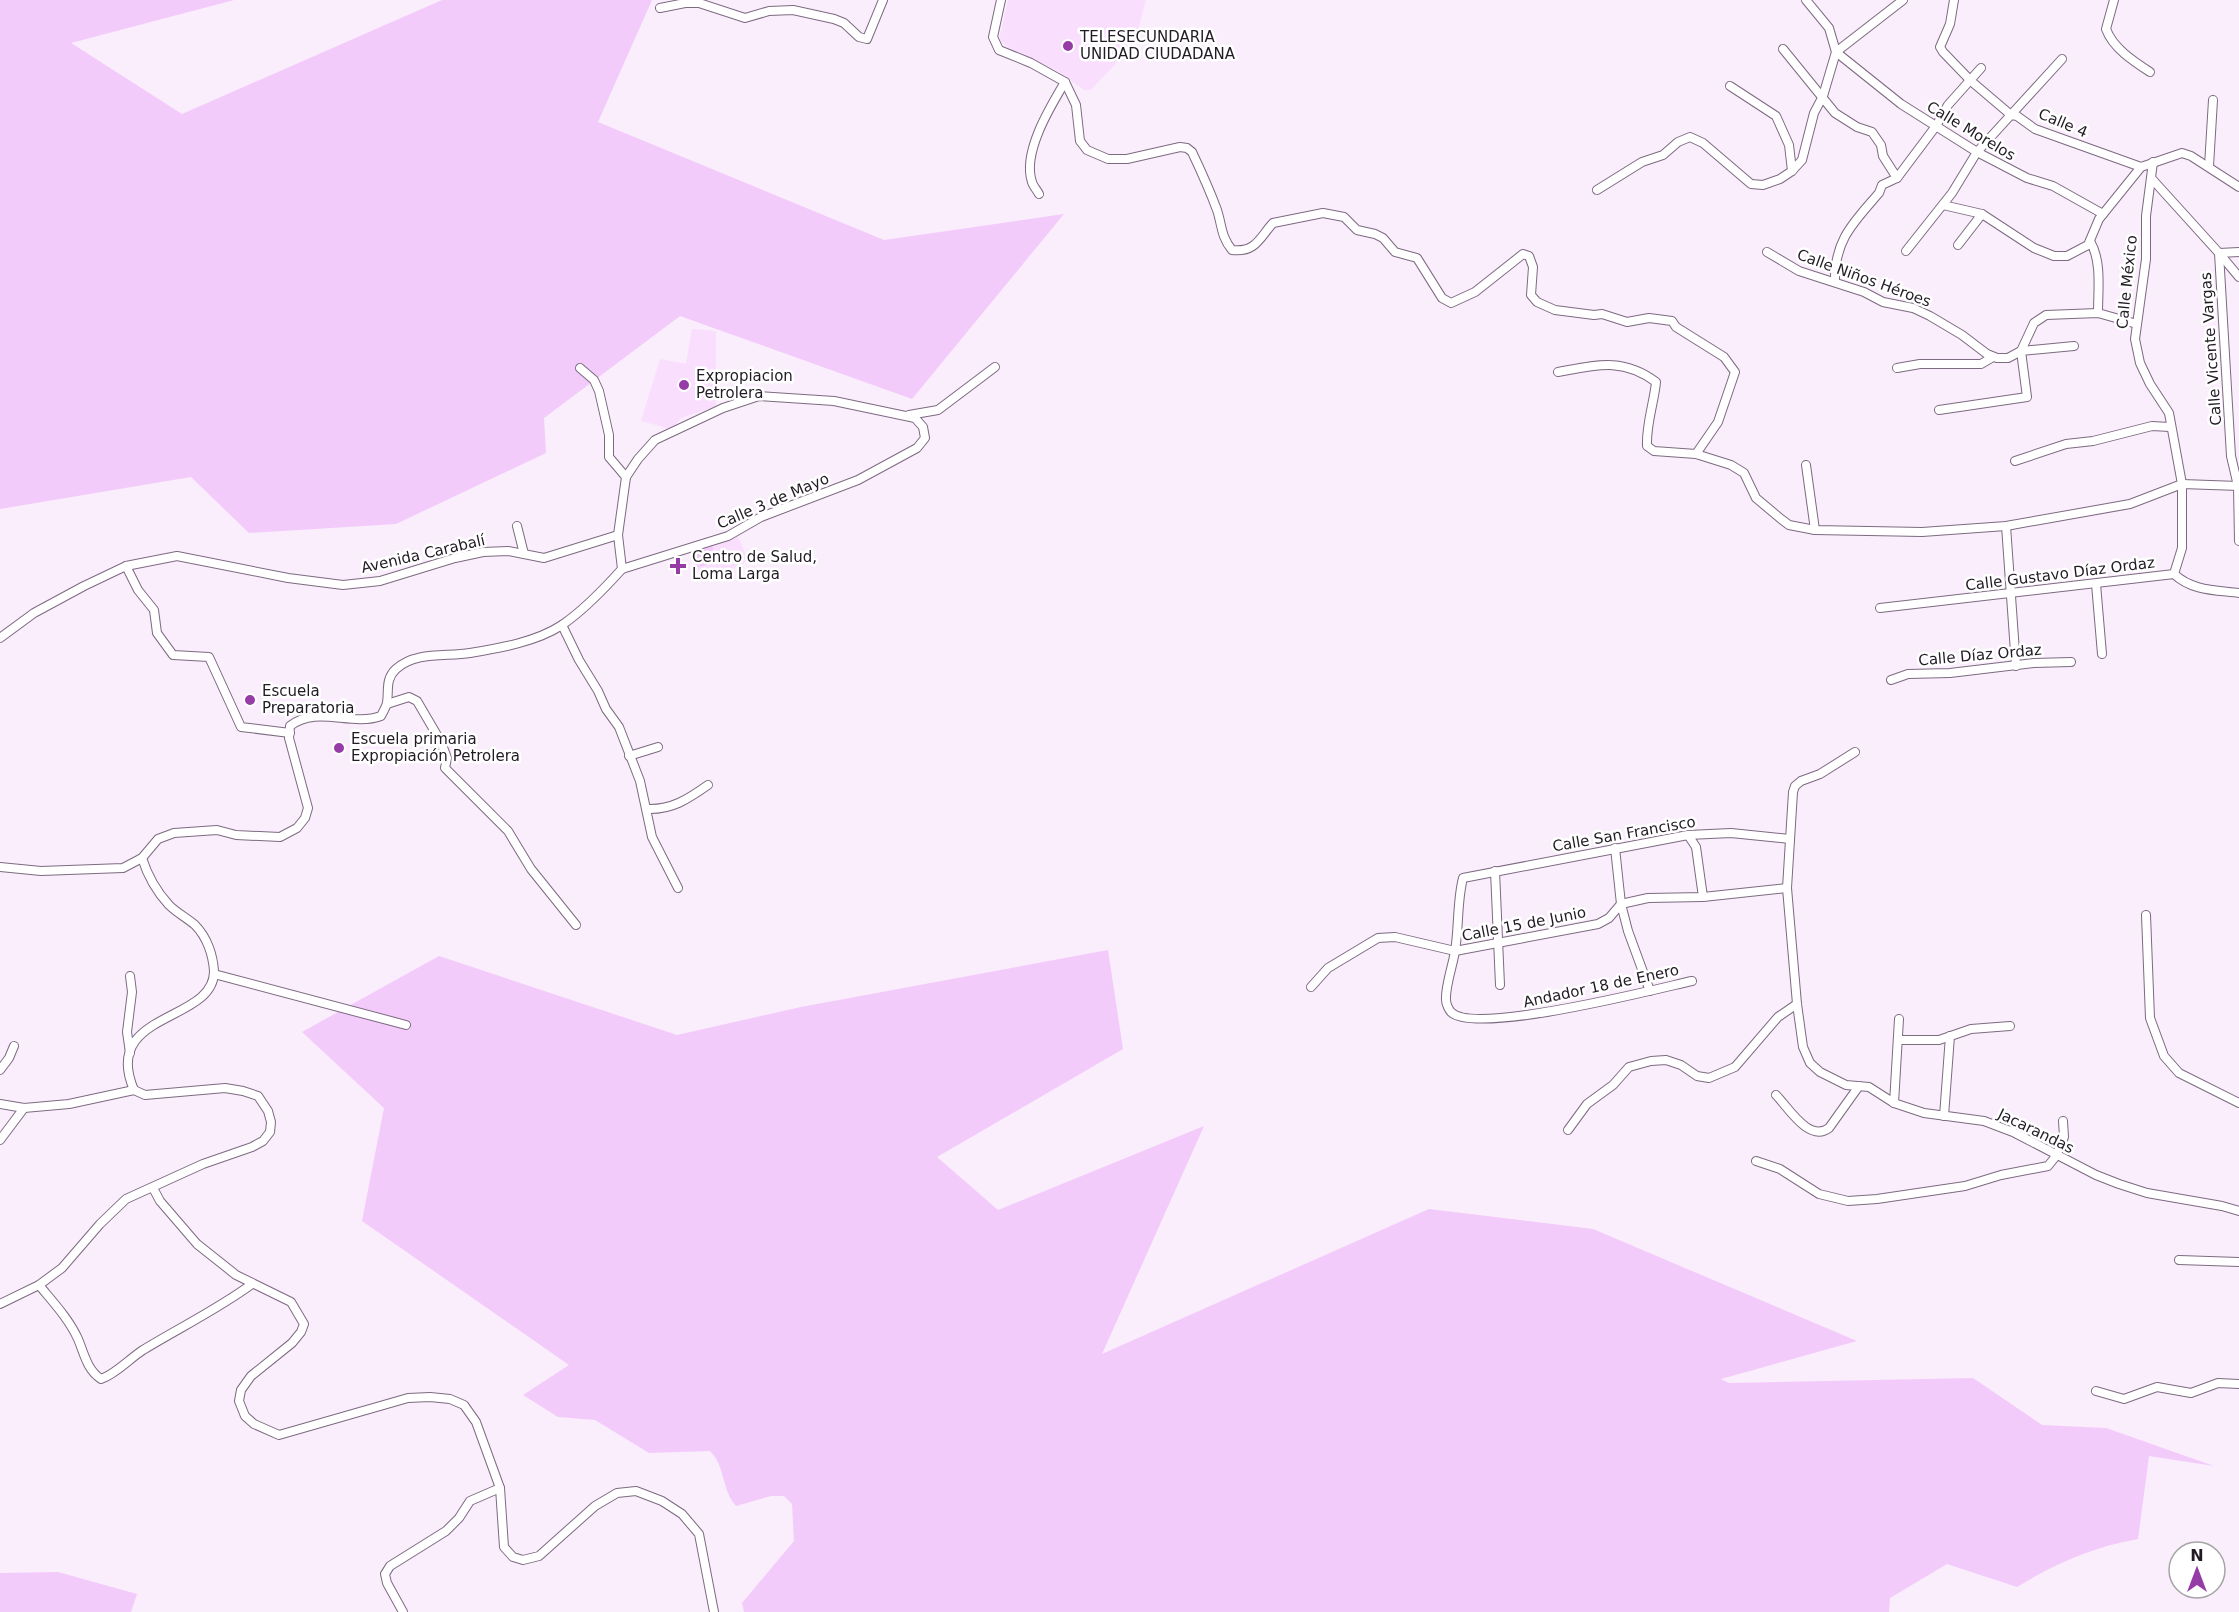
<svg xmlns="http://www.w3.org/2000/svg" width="2239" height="1612" font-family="'DejaVu Sans',sans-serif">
<rect width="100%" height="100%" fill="#faedfc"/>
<g fill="#f9defe">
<path d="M 1008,0 L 1146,0 L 1136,37 L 1119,60 L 1091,90 L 1084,90 L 1056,70 L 1011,49 L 999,40 Z"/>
<path d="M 692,329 L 716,331 L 716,406 L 681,418 L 671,429 L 641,421 L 660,359 L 686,364 Z"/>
<path d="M 738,537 L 748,560 L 726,572 L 698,573 L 690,550 Z"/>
</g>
<g fill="#f3cbfb">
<path d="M 0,0 L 234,0 L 71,43 L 182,114 L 442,0 L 652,0 L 598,122 L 884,240 L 1064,214 L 912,399 L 680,316 L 544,418 L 546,453 L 396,524 L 249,533 L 191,477 L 0,509 Z"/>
<path d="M 712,545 L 717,562 L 696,568 L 691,551 Z"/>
<path d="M 1108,950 L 1123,1049 L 937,1157 L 998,1210 L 1204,1126 L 1102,1354 L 1429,1209 L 1593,1229 L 1857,1341 L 1721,1379 L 1729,1383 L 1973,1378 L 2042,1425 L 2106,1428 L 2214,1466 L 2149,1456 L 2138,1539 C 2093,1547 2056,1563 2017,1587 L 1947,1564 L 1890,1598 L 1889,1612 L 744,1612 L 742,1603 L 794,1541 L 792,1504 L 784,1496 L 771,1496 L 736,1506 C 721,1489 726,1467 710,1451 L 649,1453 L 595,1420 L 558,1417 L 523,1395 L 569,1365 L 362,1221 L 384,1108 L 302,1032 L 439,956 L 677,1035 L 801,1007 Z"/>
<path d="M 58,1572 L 137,1594 L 131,1612 L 0,1612 L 0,1573 Z"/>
</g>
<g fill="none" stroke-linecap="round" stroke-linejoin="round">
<g stroke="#7d6a81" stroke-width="10">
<g id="minor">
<path d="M 1001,0 L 993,37 L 999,50 L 1031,63 L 1065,82 L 1076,105 L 1080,141 L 1087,150 L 1108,159 L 1127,159 L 1180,147 L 1187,148 L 1192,152 C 1201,171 1210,191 1217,210 C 1222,225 1221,237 1232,250 C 1256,253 1260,237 1273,223 L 1323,213 L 1344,217 L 1357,230 L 1375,234 L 1383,238 L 1395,252 L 1417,258 L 1442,298 L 1451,303 L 1475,292 L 1523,254 L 1529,256 L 1533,267 L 1531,295 L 1537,302 L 1555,310 L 1594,315 L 1602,314 L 1627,322 L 1649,318 L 1672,321 L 1676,327 L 1724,357 L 1735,372 L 1718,422 L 1696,454"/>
<path d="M 1806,0 L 1829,28 L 1836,52 L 1901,104 L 1977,152 L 2027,178 L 2053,186 L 2103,214"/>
<path d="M 1954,0 L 1950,24 L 1940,47 L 1943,52 L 1971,81 L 2011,115 L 2017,116 L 2035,129 L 2141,167 L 2182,153 L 2191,156 L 2239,187"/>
<path d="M 2114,0 L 2106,29 C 2113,48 2133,61 2150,72"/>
<path d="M 660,8 L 685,3 L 699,3 L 745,18 L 769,11 L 793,10 L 834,19 L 844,23 L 859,37 L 867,39 L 883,0"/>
<path d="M 1783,49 L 1835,113 L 1857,127 L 1872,132 L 1881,145 L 1883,156 L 1897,178"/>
<path d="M 1730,86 L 1776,116 L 1789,145 L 1792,171"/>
<path d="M 2153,162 L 2146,216 L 2146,259 L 2135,339 L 2140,363 L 2150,384 L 2169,413 L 2182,484 L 2182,548 L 2174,574"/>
<path d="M 2209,166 L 2213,100"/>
<path d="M 2152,179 L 2219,253 L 2231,456 L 2238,486 L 2239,541"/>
<path d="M 1597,190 L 1642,162 L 1663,155 L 1678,142 L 1690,137 L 1703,143 L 1751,184 L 1763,185 L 1780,179 L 1792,171 L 1802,160 L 1814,113 L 1823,96 L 1836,52 L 1903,0"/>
<path d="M 1039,194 C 1037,190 1033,186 1032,182 C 1022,153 1050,107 1065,82"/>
<path d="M 1943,205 L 1982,214 L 2034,248 L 2054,256 L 2067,256 L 2088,245 L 2099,219 L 2141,167"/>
<path d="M 2090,241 C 2102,261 2098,290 2098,313"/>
<path d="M 1958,245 L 1982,214"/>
<path d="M 1906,251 L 1952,193 L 1977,152 L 2062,59"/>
<path d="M 1767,252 L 1799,271 L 1864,292 L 1883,302 L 1913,308 L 1930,316 L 1962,335 L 1987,354 L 1997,358 L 2008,358 L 2021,351 L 2034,323 L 2046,315 L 2098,313 L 2137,324"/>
<path d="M 2219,253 L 2239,277"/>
<path d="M 2219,253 L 2239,252"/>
<path d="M 1835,282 C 1834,240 1854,222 1879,193 L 1882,185 L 1897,178 L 1936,126 L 1948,105 L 1981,68"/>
<path d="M 580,368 L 594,380 L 599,391 L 609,435 L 609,457 L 626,477 L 618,535 L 622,569"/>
<path d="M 1897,368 L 1920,364 L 1981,364 L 1993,357"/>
<path d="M 1558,372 C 1596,365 1623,357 1656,382 C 1654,403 1646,424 1647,446 L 1654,451 L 1696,454 L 1731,465 L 1744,473 L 1756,498 L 1781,519 L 1789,525 L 1815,530 L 1922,532 L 2006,526 L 2130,504 L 2182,484 L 2239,486"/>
<path d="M 1939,410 L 2027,397 L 2021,351 L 2074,346"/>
<path d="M 909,415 L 938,410 L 995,367"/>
<path d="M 2015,461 L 2066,444 L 2093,441 L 2152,426 L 2170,427"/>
<path d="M 1806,465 L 1815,530"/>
<path d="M 517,526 L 524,554"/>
<path d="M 2006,526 L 2016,666"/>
<path d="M 126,566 L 138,590 L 154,610 L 157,633 L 173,655 L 209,657 L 241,727 L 290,733"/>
<path d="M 622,569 L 728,536 L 761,517 L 858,480 L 917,448 L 925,438 L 923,427 L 915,418 L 834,401 L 759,396 L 723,408 L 655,440 L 638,459 L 626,477"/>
<path d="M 2096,584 L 2102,654"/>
<path d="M 1880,608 L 2174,574 C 2192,591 2216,590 2239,593"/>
<path d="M 562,625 L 579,660 L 598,691 L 606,709 L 619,727 L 640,781 L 652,837 L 678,888"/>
<path d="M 0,638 L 34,613 L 84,586 L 126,566 L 177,556 L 288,578 L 343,585 L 380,581 L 455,558 L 483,552 L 508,551 L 544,558 L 618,535"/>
<path d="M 1891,680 L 1908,674 L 1950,673 L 2034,663 L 2071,662"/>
<path d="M 387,704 L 409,697 L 417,701 L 441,742 L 447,758 L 445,768 L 508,831 L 531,869 L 576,925"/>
<path d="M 1855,752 L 1820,774 L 1801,781 L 1795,786 L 1793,792 L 1787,888 L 1797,1004 L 1803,1047 L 1810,1063 L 1820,1072 L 1846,1085 L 1869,1087 L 1894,1103 L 1924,1113 L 1984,1121 L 2013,1132 L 2096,1175 L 2119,1184 L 2147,1193 L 2222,1206 L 2239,1211"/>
<path d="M 629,756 L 658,747"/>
<path d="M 647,809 C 672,810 688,799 708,785"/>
<path d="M 1688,835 L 1696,847 L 1703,897"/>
<path d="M 1615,848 L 1621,904 L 1628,931 L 1650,991"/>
<path d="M 0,867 L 41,871 L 123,868 L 142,858 L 158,839 L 174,833 L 217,830 L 236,835 L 280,837 L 297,828 L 305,818 L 308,808 L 289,738 L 290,726 C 317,705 351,727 381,716 C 383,712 386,707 387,703 C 389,691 385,679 396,669 C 416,651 446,657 470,653 C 500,648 536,642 562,625 C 584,610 604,589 622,569"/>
<path d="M 1495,871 L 1500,985"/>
<path d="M 2146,915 L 2150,1018 L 2164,1056 L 2179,1073 L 2239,1103"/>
<path d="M 214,974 L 406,1025"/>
<path d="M 1692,981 C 1656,989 1474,1036 1451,1012 C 1449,1010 1446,1004 1446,1000 C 1445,986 1453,965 1455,951 C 1459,927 1457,901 1463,878 L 1688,835 L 1731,833 L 1790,839"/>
<path d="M 1311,987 L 1328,968 L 1378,938 L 1395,937 L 1455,951 L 1598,924 L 1609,918 L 1621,904 L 1648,898 L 1703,897 L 1787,888"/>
<path d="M 1898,1040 L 1939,1040 L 1971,1029 L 2010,1026"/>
<path d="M 130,1053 L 127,1032 L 132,992 L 130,976"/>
<path d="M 0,1070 L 9,1058 L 14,1046"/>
<path d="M 1776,1095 C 1788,1107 1809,1143 1829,1128 L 1859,1086"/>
<path d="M 1894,1103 L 1899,1019"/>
<path d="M 0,1104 L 24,1108 L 69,1104 L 134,1090"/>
<path d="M 1944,1116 L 1950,1036"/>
<path d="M 1568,1130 L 1587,1104 L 1613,1085 L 1629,1067 L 1651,1061 L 1666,1060 L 1681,1065 L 1697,1076 L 1709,1078 L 1735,1067 L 1778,1017 L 1797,1004"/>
<path d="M 0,1140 L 24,1108"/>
<path d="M 1756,1161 L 1780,1169 L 1819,1194 L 1848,1201 L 1877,1199 L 1965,1186 L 2001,1175 L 2048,1166 L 2056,1156 L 2064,1137 L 2063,1121"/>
<path d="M 153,1188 L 160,1201 L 197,1244 L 236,1275 L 291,1302 L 304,1324 L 301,1332 L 292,1343 L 251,1376 L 241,1390 L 239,1401 L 245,1416 L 254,1424 L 279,1435 L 408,1398 L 430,1397 L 450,1399 L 464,1405 L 476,1422 L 500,1488 L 504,1547 L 513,1557 L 523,1560 L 539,1556 L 595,1506 L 617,1493 L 636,1491 L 662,1501 L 682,1514 L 699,1534 L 714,1612"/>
<path d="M 2179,1260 L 2239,1262"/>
<path d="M 39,1285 C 53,1302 69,1319 78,1339 C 84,1353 87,1370 101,1379 C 116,1374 129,1359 143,1350 C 179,1328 218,1309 252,1284"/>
<path d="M 0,1304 L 39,1285 L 62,1268 L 100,1224 L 126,1199 L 203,1164 L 252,1147 L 263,1141 L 270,1132 L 271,1122 L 268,1111 L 258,1096 L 243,1091 L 225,1088 L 145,1095 L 134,1090 C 100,1011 215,1023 214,971 C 213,955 207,937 195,925 C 187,918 177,913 169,905 C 156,891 148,877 142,858"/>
<path d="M 2096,1391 L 2124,1399 L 2157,1387 L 2191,1393 L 2218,1383 L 2239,1384"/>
<path d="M 403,1612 L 387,1583 L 385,1574 L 390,1566 L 446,1531 L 459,1518 L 470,1501 L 500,1488"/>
</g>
</g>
<use href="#minor" stroke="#fff" stroke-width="8"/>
</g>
<g fill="#953ca7" stroke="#fff" stroke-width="2">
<circle cx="1068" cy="46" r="6"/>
<circle cx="684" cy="385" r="6"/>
<path d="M675 557h6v6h6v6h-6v6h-6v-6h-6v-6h6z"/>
<circle cx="250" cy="700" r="6"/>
<circle cx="339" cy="748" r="6"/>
</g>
<g text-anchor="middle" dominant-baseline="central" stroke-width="5" stroke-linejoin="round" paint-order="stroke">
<g font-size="15" fill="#221b24" stroke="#fff" text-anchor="start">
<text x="1080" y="37">TELESECUNDARIA<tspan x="1080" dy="17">UNIDAD CIUDADANA</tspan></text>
<text x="696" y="376">Expropiacion<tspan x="696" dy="17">Petrolera</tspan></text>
<text x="692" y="557">Centro de Salud,<tspan x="692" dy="17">Loma Larga</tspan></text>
<text x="262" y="691">Escuela<tspan x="262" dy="17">Preparatoria</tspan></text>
<text x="351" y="739">Escuela primaria<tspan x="351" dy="17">Expropiación Petrolera</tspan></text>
</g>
<g font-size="15" fill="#221b24" stroke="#fff">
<text transform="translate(2063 123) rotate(23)">Calle 4</text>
<text transform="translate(1971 131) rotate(31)">Calle Morelos</text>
<text transform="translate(1864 278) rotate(20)">Calle Niños Héroes</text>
<text transform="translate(2127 282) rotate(-84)">Calle México</text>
<text transform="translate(2211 349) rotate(-94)">Calle Vicente Vargas</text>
<text transform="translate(773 501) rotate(-23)">Calle 3 de Mayo</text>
<text transform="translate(423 554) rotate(-13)">Avenida Carabalí</text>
<text transform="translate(2060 574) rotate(-7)">Calle Gustavo Díaz Ordaz</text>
<text transform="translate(1980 655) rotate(-5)">Calle Díaz Ordaz</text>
<text transform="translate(1624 834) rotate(-10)">Calle San Francisco</text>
<text transform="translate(1524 924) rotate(-11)">Calle 15 de Junio</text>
<text transform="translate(1601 986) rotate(-12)">Andador 18 de Enero</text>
<text transform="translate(2036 1131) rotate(26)">Jacarandas</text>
</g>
</g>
<g transform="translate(2197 1570)"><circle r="28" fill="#ffffff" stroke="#a7a4a7" stroke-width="1.5"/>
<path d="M0-4.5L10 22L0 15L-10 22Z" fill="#953ca7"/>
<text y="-9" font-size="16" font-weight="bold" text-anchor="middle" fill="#221b24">N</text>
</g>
</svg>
